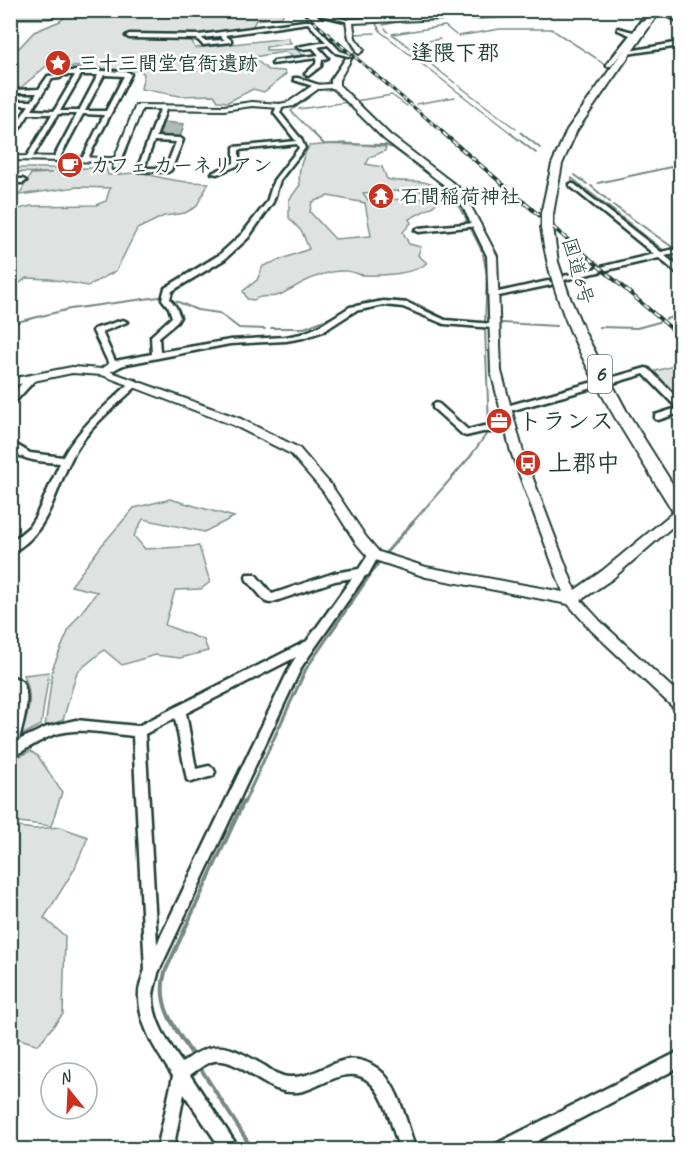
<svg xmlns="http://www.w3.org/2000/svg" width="691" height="1160" font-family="Caveat,'Klee One',sans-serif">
<rect width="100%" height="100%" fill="#fff"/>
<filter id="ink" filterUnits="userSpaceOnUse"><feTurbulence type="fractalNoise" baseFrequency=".0167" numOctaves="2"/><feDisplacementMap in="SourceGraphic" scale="12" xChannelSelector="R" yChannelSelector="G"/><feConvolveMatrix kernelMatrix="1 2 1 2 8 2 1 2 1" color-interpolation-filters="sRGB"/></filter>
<g filter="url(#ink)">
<g fill="#dee3e2" stroke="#7e908b" stroke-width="1.5" fill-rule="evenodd">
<path d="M 10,11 L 11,10 L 68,11 L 50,19 L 11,19 Z"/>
<path d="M 72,11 L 138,11 L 138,16 L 195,18 L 205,13 L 204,11 L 284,11 L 282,17 L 256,20 L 252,27 L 187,38 L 192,41 L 195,48 L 288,38 L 291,43 L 266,47 L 266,50 L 296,49 L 303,55 L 294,56 L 285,52 L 253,57 L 268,70 L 284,71 L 286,74 L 264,92 L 253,89 L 228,102 L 218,101 L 214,95 L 180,96 L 141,89 L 144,74 L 141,71 L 64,66 L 67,57 L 57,57 L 11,96 L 11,52 L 18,49 L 34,32 L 60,21 Z"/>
<path d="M 345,143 L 386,147 L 385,151 L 370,157 L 366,164 L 382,167 L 387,179 C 404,185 429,175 441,192 L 399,191 L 363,193 L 368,200 L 422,199 L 423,196 L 441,195 L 442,198 L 432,207 L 409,219 L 411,223 L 403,232 L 409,244 L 421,247 L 418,255 L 427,263 C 415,274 382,276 364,275 C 358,275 352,271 346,271 C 328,270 308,279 293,288 C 288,290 282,295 276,296 C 267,298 262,294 254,300 L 247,299 L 243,291 L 257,280 L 263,266 L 309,249 L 302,232 L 289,218 L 289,200 L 300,185 C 297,171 302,158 309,146 ZM 328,196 L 365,203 L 371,236 L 335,239 L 310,212 L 312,202 Z"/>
<path d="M 11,168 L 106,168 L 108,175 C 120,175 136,171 147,174 C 172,181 183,182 209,183 L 196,207 L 185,213 L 164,216 L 137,229 L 116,271 L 88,286 L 50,279 L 26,278 L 11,291 L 11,211 L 31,206 L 96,205 L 106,201 L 110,188 L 77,187 L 19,195 L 31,174 L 53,173 L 11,172 Z"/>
<path d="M 677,365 L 680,369 L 680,391 L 673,393 L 652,372 Z"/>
<path d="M 170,499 L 234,517 L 204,532 L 143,519 L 134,536 L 145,549 L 199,546 L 210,582 L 201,589 L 175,590 L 165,625 L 204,640 L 208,651 L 180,658 L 155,655 L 122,665 L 104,650 L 77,672 L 63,720 L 45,728 L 53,667 L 70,627 L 97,592 L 71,586 L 102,545 L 134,508 Z"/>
<path d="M 49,672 L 41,725 L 22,735 C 28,711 34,699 24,675 Z"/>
<path d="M 30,751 L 38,756 L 62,792 L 51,826 L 11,821 L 11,777 L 16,758 Z"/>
<path d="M 11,826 L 34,829 L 60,827 L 88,837 L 74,870 L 44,918 L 65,936 L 63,1014 L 38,1045 L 11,1036 Z"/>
</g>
<g fill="#afbab7" stroke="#758883" stroke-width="1.5">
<path d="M 163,122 L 184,124 L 180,138 L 159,137 Z"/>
<path d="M 572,178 L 680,263 L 680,267 L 571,182 Z"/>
</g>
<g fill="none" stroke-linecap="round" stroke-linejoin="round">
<g stroke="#758883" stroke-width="1.5">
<path d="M 345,10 L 346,34 L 355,52"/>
<path d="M 375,19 L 377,10"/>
<path d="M 375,22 L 381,32 L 512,134"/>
<path d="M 383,25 L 397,22"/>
<path d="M 385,28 L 388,32"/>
<path d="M 355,34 L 375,33"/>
<path d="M 392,34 L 445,26 L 456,35"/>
<path d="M 393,35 L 404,43"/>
<path d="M 458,36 L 500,29 L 551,29 L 596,58"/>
<path d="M 416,43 L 440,39"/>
<path d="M 405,44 L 455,83"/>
<path d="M 598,60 L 606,66"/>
<path d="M 326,84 L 345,57"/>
<path d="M 458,85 L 516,129"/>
<path d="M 393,96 L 407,106"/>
<path d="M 355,101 L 392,95"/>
<path d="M 416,104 L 455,97"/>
<path d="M 299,109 L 348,102"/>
<path d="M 520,132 L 523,134"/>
<path d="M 314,134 L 291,111 L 322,87"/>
</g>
<g stroke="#758883" stroke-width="2">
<path d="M 313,133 L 324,144 L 385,145 L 393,148 L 434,178"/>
<path d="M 510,133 L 536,153"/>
<path d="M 521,133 L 540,148"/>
<path d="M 575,175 L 587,184"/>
<path d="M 436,180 L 452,193 L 463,214"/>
<path d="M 598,183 L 680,165"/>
<path d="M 591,186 L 610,202"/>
<path d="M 613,205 L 675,249"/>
<path d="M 465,216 L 468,224"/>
<path d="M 470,227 L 482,251"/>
<path d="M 378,300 L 408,301"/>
<path d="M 176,301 L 197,310 L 219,313 L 239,328 L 265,329"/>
<path d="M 417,304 L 448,320 L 485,323 L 487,274 L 483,254"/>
<path d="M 340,313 L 349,307 L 370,301"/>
<path d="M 666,319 L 680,315"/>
<path d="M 502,323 L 557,326"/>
<path d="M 10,326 L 17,322 L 70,309 L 159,297"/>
<path d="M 599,327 L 637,328 L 659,322"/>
<path d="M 271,328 L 304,328 L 335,316"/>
<path d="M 485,329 L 489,426"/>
<path d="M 412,523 L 469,458 L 488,432"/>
</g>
<g stroke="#758883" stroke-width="3">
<path d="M 384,555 L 413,522"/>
<path d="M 244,803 L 306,669 L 379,562"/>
</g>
<g stroke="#758883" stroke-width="4">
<path d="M 192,1054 C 174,1027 156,1005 165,972 L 244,801"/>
<path d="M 201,1069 L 253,1150"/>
</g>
<g stroke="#1f3d34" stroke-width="5">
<g id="minor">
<path d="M 317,10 L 322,10 L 324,13 L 351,21 L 349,22 L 320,15 Z"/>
<path d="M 663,12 L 667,12 L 680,19 L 680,22 L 663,14 Z"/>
<path d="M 304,21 L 311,21 L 340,51 L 352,55 L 352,57 L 336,53 L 328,45 L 318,47 L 328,58 L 322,60 L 321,66 L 308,76 L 305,74 L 316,64 L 317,58 L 272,64 L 274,61 L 319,55 L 313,48 L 300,49 L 297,47 L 326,42 L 308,23 L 225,35 L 231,40 L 231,42 L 203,45 L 197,39 L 129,38 L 126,36 L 129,34 L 199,35 ZM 220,36 L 225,40 L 204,41 L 202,38 Z"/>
<path d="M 641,21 L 645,22 L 637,33 L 641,35 L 641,37 L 635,36 L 611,66 L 607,66 L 607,64 L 630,35 L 618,30 L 618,28 L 633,32 Z"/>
<path d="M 680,42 L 680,46 L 627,54 L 624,52 Z"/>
<path d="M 102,71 L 128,72 L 131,74 L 87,160 L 82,159 L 104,115 L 83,114 L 59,159 L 56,161 L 53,159 L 77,114 L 58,114 L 32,158 L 27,159 L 26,158 L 52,114 L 29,114 L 13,139 L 10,140 L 10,134 L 29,105 L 10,105 L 10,101 L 32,101 L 37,93 L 17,93 L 14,91 L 15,90 L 39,89 L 48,76 L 56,75 L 61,71 ZM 63,75 L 75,75 L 54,111 L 32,110 L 52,79 L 60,78 ZM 81,75 L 98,75 L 79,111 L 60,111 ZM 104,75 L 124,76 L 106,111 L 85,111 Z"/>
<path d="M 294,78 L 298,78 L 322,86 L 319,88 L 294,80 Z"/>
<path d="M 280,104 L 283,106 L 280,113 L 301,139 L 305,148 L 280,180 L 273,202 L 248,238 L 225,259 L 172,291 L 170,299 L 176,307 L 180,317 L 177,322 L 159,337 L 160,352 L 230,340 L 286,337 L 301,334 L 318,327 L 350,307 L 384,301 L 408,303 L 445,320 L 493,324 L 497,326 L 493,328 L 444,324 L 403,307 L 384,305 L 355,311 L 324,331 L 303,338 L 286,341 L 230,344 L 127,364 C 118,366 109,375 100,374 L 100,370 L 109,364 L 93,331 L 94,329 L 123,320 L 127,322 L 102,332 L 115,361 L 152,354 L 151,336 L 172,317 L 169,308 L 162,299 L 165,288 L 219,255 L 242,234 L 267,202 L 274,180 L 299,148 L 297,144 L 239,150 L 239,165 L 217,174 L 212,173 L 234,163 L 234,147 L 296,141 L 274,113 L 277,106 Z"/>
<path d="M 164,105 L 167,107 L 156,137 L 180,138 L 183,140 L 171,170 L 168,172 L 138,171 L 137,170 L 161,107 ZM 154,141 L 176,142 L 166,168 L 144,168 Z"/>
<path d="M 118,156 L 121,158 L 118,168 L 113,169 L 115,158 Z"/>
<path d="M 10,179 L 23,179 L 26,181 L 23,183 L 10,183 Z"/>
<path d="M 570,184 L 574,184 L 661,252 L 680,248 L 680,252 L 665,256 L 680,268 L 680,273 L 677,273 L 659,258 L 564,280 L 564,276 L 654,254 L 570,186 Z"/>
<path d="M 476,223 L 479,225 L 478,226 L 419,232 L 415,230 L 419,228 Z"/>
<path d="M 548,281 L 552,283 L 551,285 L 494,297 L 490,295 L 494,293 Z"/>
<path d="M 646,368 L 649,369 L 680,401 L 680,413 L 658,420 L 655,419 L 655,415 L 677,408 L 644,374 L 610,384 L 606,381 L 607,379 Z"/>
<path d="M 31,376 L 34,377 L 34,381 L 13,404 L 10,405 L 10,396 L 28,377 Z"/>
<path d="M 135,380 L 139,383 L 138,385 C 117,405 92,424 77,449 C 55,483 52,534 10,553 L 10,543 L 29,527 L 36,516 L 60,463 C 42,462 25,461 10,450 L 10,441 L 30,453 L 63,457 C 80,426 107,405 132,381 Z"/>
<path d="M 597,381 L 601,384 L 600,386 L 506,412 L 502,409 L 503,407 Z"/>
<path d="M 436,403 L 439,404 L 468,430 C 481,426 504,421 515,429 L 511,432 L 483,432 L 466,436 L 463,435 L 433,408 L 433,404 Z"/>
<path d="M 374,551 L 379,555 L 368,575 L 365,576 L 302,666 L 158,973 C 157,980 153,989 153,997 C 153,1021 169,1044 182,1063 C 216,1036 231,1047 265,1066 C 272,1071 280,1077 290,1077 C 324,1078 342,1044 377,1068 C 399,1083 407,1126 416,1150 L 400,1150 C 391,1127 387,1095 367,1080 C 348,1065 322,1086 303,1091 C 266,1100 244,1057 214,1061 C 205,1063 197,1070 190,1075 L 240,1150 L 222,1150 L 184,1094 L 173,1150 L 157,1150 L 173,1076 C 157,1053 140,1027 139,998 C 138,989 142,978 145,970 L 133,736 C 106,734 80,726 53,735 C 38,741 25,751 10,757 L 10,724 L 15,698 L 14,688 L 10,686 L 10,675 L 23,682 C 31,700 23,721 19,740 L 47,727 L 76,720 L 138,726 L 307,641 L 352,578 L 335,581 L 270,603 L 266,602 L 247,580 L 246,577 L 247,574 L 255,574 L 272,594 L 334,573 L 359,569 L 370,552 ZM 296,657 L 292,663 L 157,944 L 145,734 L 175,718 L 187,780 L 191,782 L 213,776 L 215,772 L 213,768 L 209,766 L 196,769 L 186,713 Z"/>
<path d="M 680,1051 L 680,1067 L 520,1150 L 494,1150 L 496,1144 Z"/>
</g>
</g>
<g stroke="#1f3d34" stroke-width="4">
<g id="tertiary">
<path d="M 582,10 L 649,10 L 353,23 L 355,38 L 364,50 L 359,54 L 356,52 L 357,50 L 349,38 L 346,21 L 349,19 Z"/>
<path d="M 346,58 L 351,59 L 339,80 L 339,85 L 390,135 L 458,187 L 469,203 L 497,256 L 501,371 L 523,452 L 575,590 L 602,571 L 676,510 L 680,509 L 680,520 L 612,579 L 581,600 L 601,622 L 680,695 L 680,710 L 675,709 L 591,630 L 568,604 L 426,577 L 369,558 L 356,543 L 323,491 L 291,454 L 233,425 L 102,375 L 72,373 L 10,386 L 10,379 L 72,367 L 103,369 L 241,419 L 299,448 L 331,485 L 366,537 L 379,552 L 426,567 L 563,592 L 511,452 L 491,371 L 487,256 L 461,203 L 452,191 L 384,139 L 333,88 L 318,89 L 294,106 L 280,108 L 252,106 L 224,110 L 142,109 L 122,158 L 113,162 L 10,160 L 10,156 L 112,158 L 115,157 L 136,105 L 224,106 L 252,102 L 280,104 L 289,102 L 313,85 L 331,84 L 331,80 Z"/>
<path d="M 10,136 L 15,138 L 10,141 Z"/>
</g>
</g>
<g stroke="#1f3d34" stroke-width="4">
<g id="trunk">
<path d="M 652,10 L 661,10 L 577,130 L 562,164 L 553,214 L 547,218 L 543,216 L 541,214 L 552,164 L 567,130 Z"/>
<path d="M 547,223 L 553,227 L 558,262 L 570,298 L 586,335 L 626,410 L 680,496 L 680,515 L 674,513 C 619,423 555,334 541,227 Z"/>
</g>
</g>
<use href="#minor" fill="#fff" fill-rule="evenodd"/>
<use href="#tertiary" fill="#fff" fill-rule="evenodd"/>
<use href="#trunk" fill="#fff" fill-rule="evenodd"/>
<g stroke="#1f3d34" stroke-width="3">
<path id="rail-far1" d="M 300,10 L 445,134"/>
</g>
<g stroke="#1f3d34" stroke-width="4">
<path id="rail" d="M 443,133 L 680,336"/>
</g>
<use href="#rail-far1" stroke="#fff" stroke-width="1.5" stroke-dasharray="4.5" stroke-linecap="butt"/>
<use href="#rail" stroke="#fff" stroke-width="2" stroke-dasharray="6" stroke-linecap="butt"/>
<g stroke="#1f3d34" stroke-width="15" stroke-linecap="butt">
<path id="trunk-bridge" d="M 547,214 L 547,227"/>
</g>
<use href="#trunk-bridge" stroke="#fff" stroke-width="12"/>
</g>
</g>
<defs>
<g id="sight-disc" transform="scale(1.35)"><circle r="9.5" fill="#c8321e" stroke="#fff"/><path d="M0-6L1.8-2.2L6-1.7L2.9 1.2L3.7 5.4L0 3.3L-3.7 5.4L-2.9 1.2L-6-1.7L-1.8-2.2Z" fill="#fff"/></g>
<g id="cafe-disc" transform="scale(1.35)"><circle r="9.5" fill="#c8321e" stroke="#fff"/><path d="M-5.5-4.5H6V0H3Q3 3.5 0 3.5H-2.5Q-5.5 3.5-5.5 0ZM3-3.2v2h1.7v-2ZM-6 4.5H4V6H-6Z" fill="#fff"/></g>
<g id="temple-disc" transform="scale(1.35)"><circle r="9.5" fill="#c8321e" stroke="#fff"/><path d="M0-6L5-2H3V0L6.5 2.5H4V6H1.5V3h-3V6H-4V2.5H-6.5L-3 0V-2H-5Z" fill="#fff"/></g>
<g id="office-disc" transform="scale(1.35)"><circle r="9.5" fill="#c8321e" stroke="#fff"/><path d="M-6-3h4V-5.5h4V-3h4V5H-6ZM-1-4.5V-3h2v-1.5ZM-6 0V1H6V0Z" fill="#fff"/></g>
<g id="bus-disc" transform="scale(1.35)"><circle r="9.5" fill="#c8321e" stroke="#fff"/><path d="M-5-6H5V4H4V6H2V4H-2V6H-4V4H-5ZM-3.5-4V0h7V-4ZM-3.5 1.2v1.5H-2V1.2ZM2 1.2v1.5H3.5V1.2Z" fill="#fff"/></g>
</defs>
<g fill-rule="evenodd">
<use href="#sight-disc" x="58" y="63"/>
<use href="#cafe-disc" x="70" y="165"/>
<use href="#temple-disc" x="381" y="196"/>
<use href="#office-disc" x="499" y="421"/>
<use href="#bus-disc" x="528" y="463"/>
</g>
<g text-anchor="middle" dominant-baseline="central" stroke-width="5" stroke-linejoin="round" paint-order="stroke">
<g font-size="20" font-weight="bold" fill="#1f3d34" stroke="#fff" text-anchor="start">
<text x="78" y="63">三十三間堂官衙遺跡</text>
<text x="90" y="165">カフェ カーネリアン</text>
<text x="400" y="196">石間稲荷神社</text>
</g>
<g font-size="20" fill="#1f3d34" stroke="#fff">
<text transform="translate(578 271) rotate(74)">国道6号</text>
</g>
<g font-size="22" font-weight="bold" fill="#1f3d34" stroke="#fff">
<text x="455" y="53">逢隈下郡</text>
</g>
<rect fill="#fff" stroke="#627771" stroke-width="1.5" x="588" y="355" width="24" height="38" rx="4.5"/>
<g font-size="22" font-weight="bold" fill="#1f3d34">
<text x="600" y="374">6</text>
</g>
<g font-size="24" font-weight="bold" fill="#1f3d34" stroke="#fff" text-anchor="start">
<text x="518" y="421">トランス</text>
<text x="548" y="463">上郡中</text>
</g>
</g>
<rect width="691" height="1160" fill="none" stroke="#fff" stroke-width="36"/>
<rect x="18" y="18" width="655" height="1124" fill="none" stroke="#1f3d34" stroke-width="2" filter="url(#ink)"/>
<g transform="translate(69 1091) rotate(342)"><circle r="28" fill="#ffffff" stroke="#a5b1ae" stroke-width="1.5"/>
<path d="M0-4.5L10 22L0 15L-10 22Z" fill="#c8321e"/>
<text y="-9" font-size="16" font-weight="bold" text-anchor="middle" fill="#1f3d34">N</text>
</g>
</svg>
